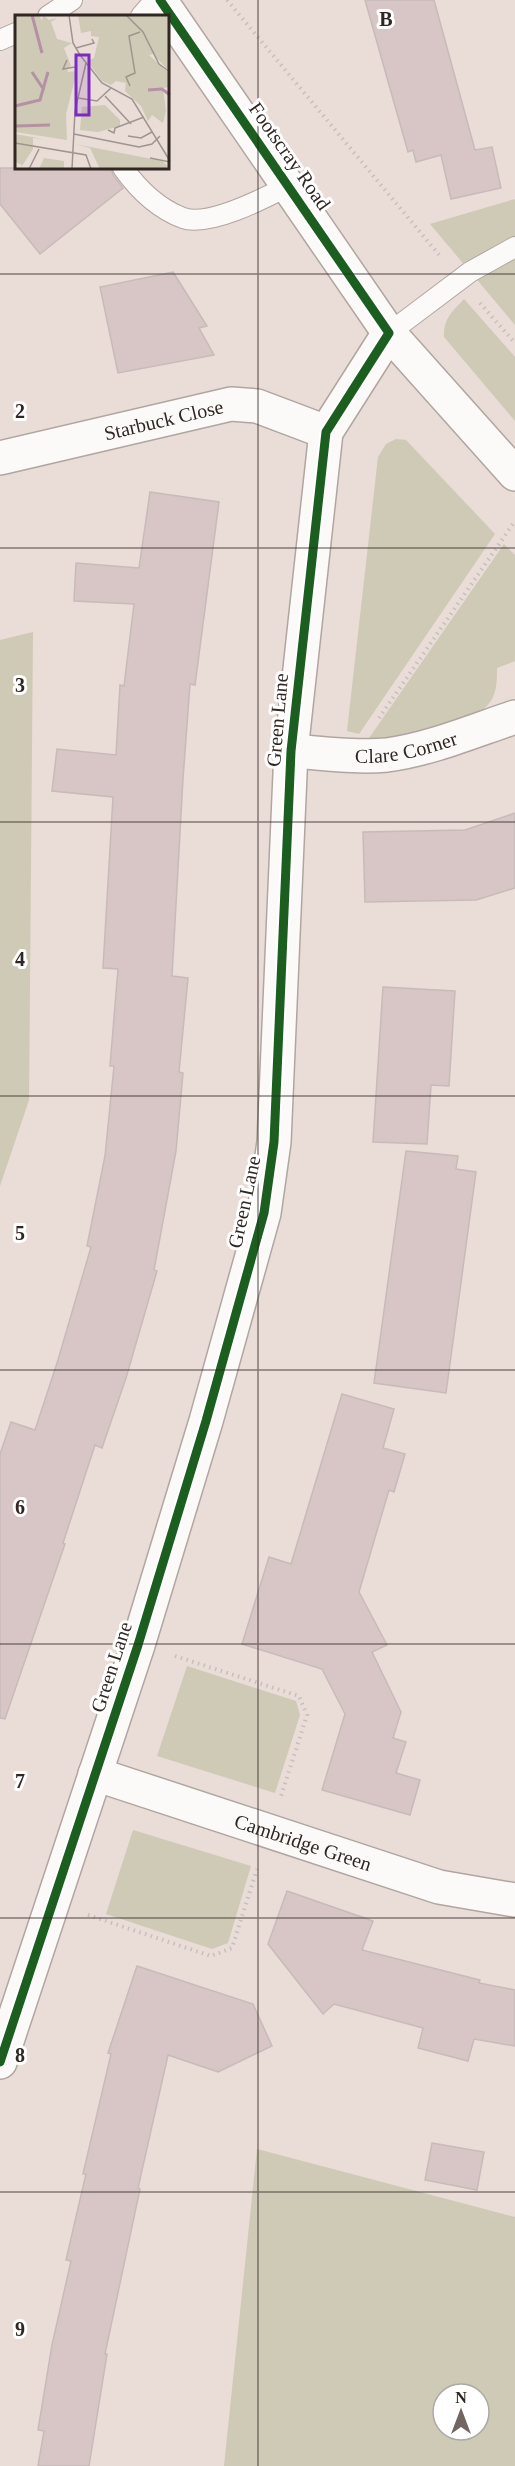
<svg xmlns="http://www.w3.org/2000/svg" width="515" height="2466" font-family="Georgia,serif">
<rect width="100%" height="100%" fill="#eadcd6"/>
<g fill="#cecab5" fill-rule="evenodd">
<path d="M 515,199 L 515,325 L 430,224 Z"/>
<path d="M 464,299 L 515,357 L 515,421 L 444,337 C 443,319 452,312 464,299 Z"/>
<path d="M 396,439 L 406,440 L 495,534 L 359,734 L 347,731 L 378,457 L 386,444 Z"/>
<path d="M 504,544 L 515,555 L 515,661 L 497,668 C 497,683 497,696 486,707 C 463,728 398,742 367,741 Z"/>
<path d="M 33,632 L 29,1100 L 0,1186 L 0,640 Z"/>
<path d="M 187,1666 L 296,1701 L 300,1715 L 275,1793 L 157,1756 Z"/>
<path d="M 133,1830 L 251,1866 L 228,1943 L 212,1949 L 106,1914 Z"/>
<path d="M 257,2149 L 515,2217 L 515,2466 L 224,2466 ZM 443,2394 L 479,2394 L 479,2430 L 443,2430 Z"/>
</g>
<g fill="#d7c6c5" stroke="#c7bbb9" stroke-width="1.5">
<path d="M 365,0 L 434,0 L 475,150 L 492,147 L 501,188 L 451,199 L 441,155 L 416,162 L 413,150 L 408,152 Z"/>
<path d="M 0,168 L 111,168 L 113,175 L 123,188 L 40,254 L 0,204 Z"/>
<path d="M 173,272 L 207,326 L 199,328 L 214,355 L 118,373 L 100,287 Z"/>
<path d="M 150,492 L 219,502 L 195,685 L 190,684 L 183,779 L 172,976 L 188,978 L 179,1072 L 183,1073 L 176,1151 L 154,1270 L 157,1271 L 126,1378 L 102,1448 L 95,1445 L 63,1543 L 65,1544 L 5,1719 L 0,1718 L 0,1454 L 11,1422 L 35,1430 L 58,1360 L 91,1247 L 87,1246 L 105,1156 L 114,1066 L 110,1066 L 118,969 L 103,968 L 113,797 L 52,791 L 57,749 L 116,755 L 120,685 L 124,686 L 134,604 L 74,601 L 76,563 L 139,568 Z"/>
<path d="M 515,813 L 515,888 L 476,900 L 365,902 L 363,832 L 465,830 Z"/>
<path d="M 383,987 L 455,991 L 449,1086 L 431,1085 L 427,1144 L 373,1142 Z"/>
<path d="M 406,1151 L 458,1156 L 456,1169 L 476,1172 L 446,1393 L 374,1383 Z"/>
<path d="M 342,1394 L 394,1409 L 383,1448 L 405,1454 L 394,1492 L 389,1490 L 359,1592 L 387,1645 L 372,1652 L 401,1712 L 393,1738 L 406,1742 L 396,1773 L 420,1780 L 410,1815 L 322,1790 L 345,1714 L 322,1669 L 242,1644 L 269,1557 L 291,1564 Z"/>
<path d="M 287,1891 L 373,1921 L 362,1950 L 480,1980 L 479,1983 L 515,1990 L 515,2046 L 474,2039 L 468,2061 L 418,2048 L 423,2028 L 334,2004 L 323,2014 L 268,1944 Z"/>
<path d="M 137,1966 L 253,2004 L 272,2046 L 218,2072 L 168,2055 L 138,2188 L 140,2189 L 105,2354 L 107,2354 L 89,2466 L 38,2466 L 44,2431 L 38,2430 L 52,2345 L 71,2261 L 66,2260 L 86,2174 L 83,2174 L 111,2054 L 108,2053 Z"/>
<path d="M 432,2143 L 484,2152 L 477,2190 L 425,2180 Z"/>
</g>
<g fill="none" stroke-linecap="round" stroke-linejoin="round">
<g stroke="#b0a6a1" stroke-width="22">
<g id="service">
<path d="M 48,16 L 72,0"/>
<path d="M 141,16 L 155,0"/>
<path d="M 0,40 L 16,33"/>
<path d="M 123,168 C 138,189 159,209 183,218 C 209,227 265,198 288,186"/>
<path d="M 389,333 L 470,272 L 515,247"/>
</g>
</g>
<g stroke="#b0a6a1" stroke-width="36">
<g id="minor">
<path id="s1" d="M 0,458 L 231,404 L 257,406 L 326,432"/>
<path id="s2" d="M 291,751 C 323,753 356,758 387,755 C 431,749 473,731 515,717"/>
<path id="s3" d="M 95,1774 L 439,1887 L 515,1900"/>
</g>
</g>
<g stroke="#b0a6a1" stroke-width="36">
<path id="secondary" d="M 0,2062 L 138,1645 L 206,1421 L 264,1213 L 274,1142 L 291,751 L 326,432 L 389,333"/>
</g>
<g stroke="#b0a6a1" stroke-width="36">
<path id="primary" d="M 160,0 L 389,333 L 515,474"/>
</g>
<g stroke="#c5c0be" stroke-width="4" stroke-dasharray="1.5 4.5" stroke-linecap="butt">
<path d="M 227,0 L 440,256"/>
<path d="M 480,303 L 515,343"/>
<path d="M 379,718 L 515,521"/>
<path d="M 175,1656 L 299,1696 L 307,1715 L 281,1796"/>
<path d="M 88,1915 L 211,1956 L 232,1948 L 257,1869"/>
</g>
<use href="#service" stroke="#fcfaf9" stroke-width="20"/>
<use href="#minor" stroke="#fcfaf9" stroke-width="33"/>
<use href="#secondary" stroke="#fcfaf9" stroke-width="33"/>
<use href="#primary" stroke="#fcfaf9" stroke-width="33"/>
<g stroke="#fff" stroke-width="13">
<path id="cycleway" d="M 0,2062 L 138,1645 L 206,1421 L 264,1213 L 274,1142 L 291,751 L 326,432 L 389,333 L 160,0"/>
</g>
<use href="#cycleway" stroke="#1b5e20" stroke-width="9"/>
</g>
<path fill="none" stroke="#302723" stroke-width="1.5" stroke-opacity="0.55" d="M 258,0 L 258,2466M 0,274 L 515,274M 0,548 L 515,548M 0,822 L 515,822M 0,1096 L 515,1096M 0,1370 L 515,1370M 0,1644 L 515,1644M 0,1918 L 515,1918M 0,2192 L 515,2192"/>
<g text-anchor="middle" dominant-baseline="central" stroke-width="6" stroke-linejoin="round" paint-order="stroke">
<g font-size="20" fill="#302723" stroke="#fff">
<text transform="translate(290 156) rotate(55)">Footscray Road</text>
<text stroke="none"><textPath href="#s1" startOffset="168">Starbuck Close</textPath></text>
<text transform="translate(277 720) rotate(-85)">Green Lane</text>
<text stroke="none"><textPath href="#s2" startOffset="116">Clare Corner</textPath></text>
<text transform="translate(244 1202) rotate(-78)">Green Lane</text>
<text transform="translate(111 1667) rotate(-72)">Green Lane</text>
<text stroke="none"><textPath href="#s3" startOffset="219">Cambridge Green</textPath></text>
</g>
</g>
<g transform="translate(15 15)">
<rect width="154" height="154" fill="#eadcd6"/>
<path d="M 0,0 L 24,0 L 27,6 L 28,0 L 34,5 L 42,3 L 36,7 L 42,24 L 57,28 L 49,33 L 56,51 L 52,53 L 53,57 L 62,56 L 51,99 L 52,125 L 0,117 ZM 63,0 L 154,0 L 154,56 L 138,39 L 134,40 L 154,58 L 154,72 L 148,73 L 151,96 L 148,108 L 137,100 L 133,106 L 126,91 L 110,76 L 111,68 L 101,66 L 96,70 L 87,66 L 72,46 L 79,43 L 84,22 L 76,21 L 76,16 L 66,18 ZM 90,90 L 105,105 L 105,111 L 83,117 L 65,115 L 67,92 ZM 0,119 L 28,124 L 18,123 L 18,134 L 5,154 L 7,150 L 0,147 ZM 60,129 L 147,146 L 153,151 L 149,154 L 85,154 L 75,133 ZM 29,143 L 49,146 L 49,154 L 24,154 Z" fill="#cecab5"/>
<path fill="none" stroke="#b492a4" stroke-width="3" d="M 17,0 L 27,38M 17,57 L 29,75M 133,75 L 147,74 L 155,80M 0,91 L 25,85 L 33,57M 0,111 L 35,110"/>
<path fill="none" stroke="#a0948e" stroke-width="1.5" d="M 54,0 L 58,28 L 65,40 L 87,68 L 117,84 L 155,146M 111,0 L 128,17 L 144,49 L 155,57M 61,33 L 79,28 L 77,24M 52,45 L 48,54 L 60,52M 115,71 L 111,62 L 120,58 L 114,21 L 125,17M 90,81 L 116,109M 63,83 L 82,86 L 96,73M 93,115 L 99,118 L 100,113 L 129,102M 59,119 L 124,132 L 137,129 L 145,121M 113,121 L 126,123 L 137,117M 0,128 L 71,140 L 76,154M 135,143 L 155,147M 14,154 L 24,134M 57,154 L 60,96 L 71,48"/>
<path fill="#7b2cbf" fill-opacity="0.15" stroke="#7b2cbf" stroke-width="3" d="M 61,40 L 74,40 L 74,100 L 61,100 Z"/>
<rect width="154" height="154" fill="none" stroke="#302723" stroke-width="3"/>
</g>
<g font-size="20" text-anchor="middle" font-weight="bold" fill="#302723" stroke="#fff" stroke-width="6" stroke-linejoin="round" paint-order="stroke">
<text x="386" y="26">B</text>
<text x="20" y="418">2</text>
<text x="20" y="692">3</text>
<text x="20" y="966">4</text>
<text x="20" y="1240">5</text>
<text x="20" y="1514">6</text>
<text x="20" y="1788">7</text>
<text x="20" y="2062">8</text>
<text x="20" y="2336">9</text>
</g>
<g transform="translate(461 2412)"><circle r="28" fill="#ffffff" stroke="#aca9a7" stroke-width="1.5"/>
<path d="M0-4.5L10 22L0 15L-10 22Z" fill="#716662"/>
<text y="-9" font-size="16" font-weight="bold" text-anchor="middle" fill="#302723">N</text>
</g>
</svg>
